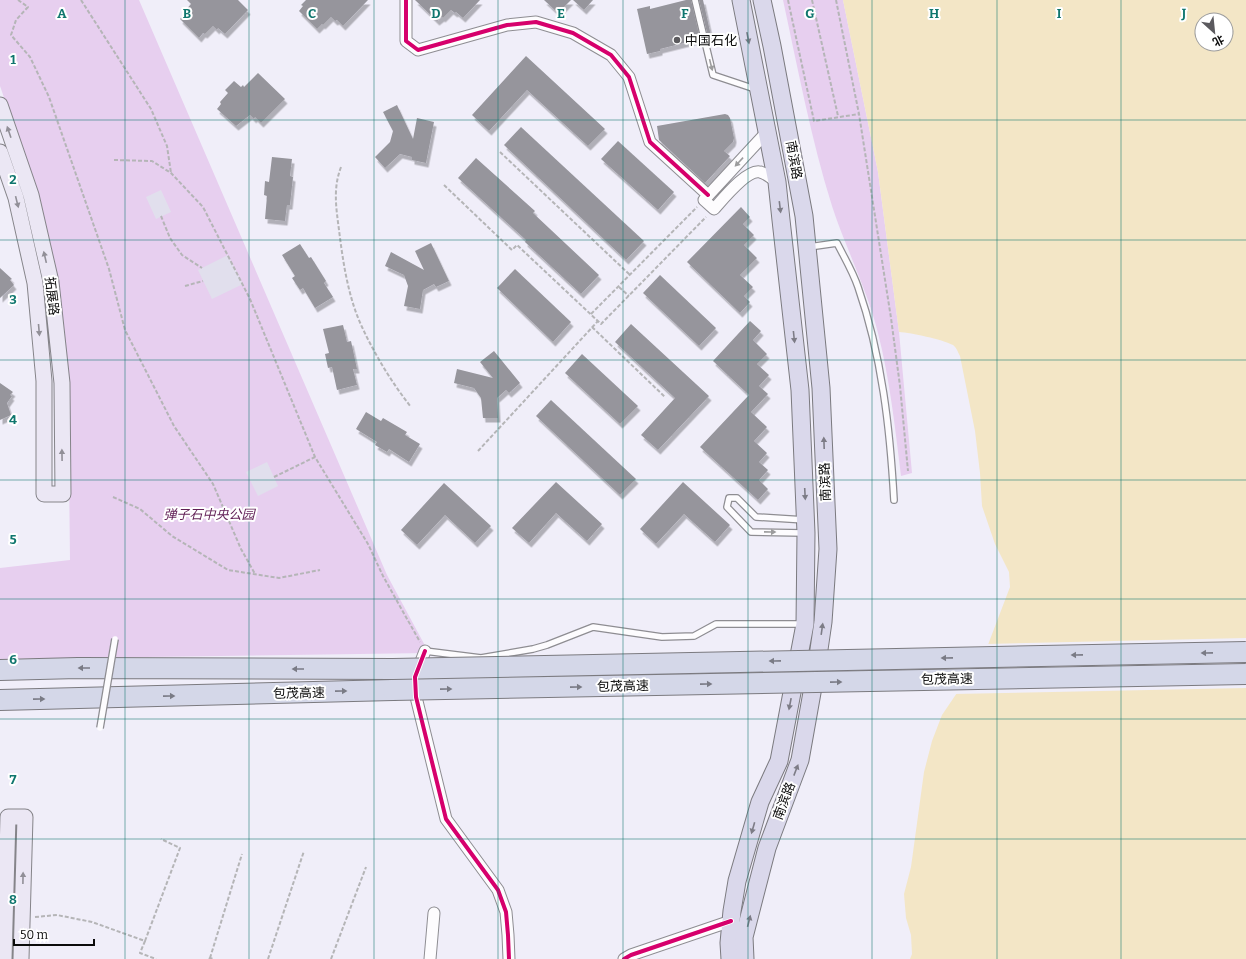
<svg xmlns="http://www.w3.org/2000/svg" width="1246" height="959" font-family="Bitter,'Noto Sans SC',serif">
<defs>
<filter id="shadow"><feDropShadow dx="2.5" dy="4.5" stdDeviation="0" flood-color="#0004"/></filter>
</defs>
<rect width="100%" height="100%" fill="#f0eef9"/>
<g fill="#e7cfef">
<path d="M 0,0 L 139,0 L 387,575 L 429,653 L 0,659 L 0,568 L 70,560 L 68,381 L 36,190 L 0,86 Z"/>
<path d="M 783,0 L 843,0 L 878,172 L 899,332 L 912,473 L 901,476 C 895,428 890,380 878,333 C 867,289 846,249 832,206 C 811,139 798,69 783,0 Z"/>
</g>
<g fill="#e1dfed">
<path d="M 161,190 L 171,212 L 156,219 L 146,197 Z"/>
<path d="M 228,255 L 243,284 L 212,299 L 198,270 Z"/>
<path d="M 267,462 L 278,486 L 258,496 L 246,472 Z"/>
</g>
<path fill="#f3e6c6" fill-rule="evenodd" d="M 843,0 L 1246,0 L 1246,959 L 910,959 L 912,954 L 911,935 L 906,918 L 904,894 L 911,867 L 924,772 L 932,741 L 942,715 L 986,650 L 1010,587 L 1009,572 L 995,544 L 982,506 L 980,473 L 975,431 L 960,356 C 958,352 956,347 953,345 C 941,339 912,333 899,332 L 878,172 ZM 1202,20 L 1226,20 L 1226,44 L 1202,44 Z"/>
<path fill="#f0eef9" d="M 1246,638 L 1246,688 L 953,694 L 984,649 L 986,644 Z"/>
<g fill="#96959c" filter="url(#shadow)">
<path d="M 187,0 L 238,0 L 248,10 L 225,34 L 218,28 L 217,30 L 213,26 L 205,34 L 203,33 L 199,38 L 180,19 L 184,15 L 183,13 L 191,4 Z"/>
<path d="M 306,0 L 368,0 L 343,26 L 337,20 L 335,21 L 331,17 L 323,25 L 322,24 L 317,29 L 299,11 L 303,6 L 301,5 Z"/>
<path d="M 415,0 L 480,0 L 463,18 L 456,12 L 455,13 L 451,10 L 443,18 L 442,17 L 437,21 Z"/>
<path d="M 544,0 L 571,0 L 558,13 Z"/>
<path d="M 573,0 L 593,0 L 584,10 Z"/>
<path d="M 686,0 L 691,0 L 700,39 L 660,49 L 660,51 L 647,54 L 637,9 L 650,6 L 650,9 Z"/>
<path d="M 699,0 L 703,0 L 711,36 L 708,37 Z"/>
<path d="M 526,56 L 605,129 L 588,146 L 527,90 L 489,131 L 472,115 Z"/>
<path d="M 258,73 L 285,99 L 261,123 L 255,117 L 254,119 L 250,115 L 236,126 L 217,109 L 221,104 L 220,102 L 228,93 L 225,90 L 234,81 L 241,87 L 243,85 L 244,87 Z"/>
<path d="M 397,105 L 413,139 L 417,118 L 434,122 L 426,163 L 412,160 L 412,157 L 400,154 L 385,168 L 375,157 L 390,142 L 393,131 L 383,112 Z"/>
<path d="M 725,114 L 728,115 L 730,118 L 734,138 L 733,142 L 724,151 L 730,156 L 705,183 L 659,140 L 657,126 Z"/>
<path d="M 521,127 L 644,241 L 626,260 L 504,145 Z"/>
<path d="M 618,141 L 674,192 L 658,210 L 601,159 Z"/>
<path d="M 272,157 L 292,159 L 290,176 L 293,177 L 290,205 L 287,205 L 285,221 L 265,219 L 267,196 L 264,195 L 265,181 L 269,182 Z"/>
<path d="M 476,158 L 535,211 L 533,213 L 599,275 L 581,294 L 525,242 L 526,240 L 458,178 Z"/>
<path d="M 741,207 L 750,217 L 743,224 L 754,235 L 744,245 L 757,258 L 740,275 L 753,287 L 744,296 L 750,302 L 740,313 L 687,262 Z"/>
<path d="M 431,243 L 449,281 L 436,287 L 434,284 L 423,290 L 420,309 L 404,306 L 408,286 L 404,275 L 385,266 L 391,252 L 424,270 L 415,251 Z"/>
<path d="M 300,244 L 309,258 L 311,257 L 326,281 L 324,283 L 333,297 L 315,308 L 303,288 L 300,290 L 292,278 L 295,276 L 282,255 Z"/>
<path d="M 0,268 L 12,279 L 10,280 L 14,285 L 0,298 Z"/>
<path d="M 515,269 L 571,322 L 553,342 L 497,288 Z"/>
<path d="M 660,275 L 716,328 L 699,346 L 643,293 Z"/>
<path d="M 750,321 L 761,331 L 753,340 L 767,354 L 757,364 L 769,375 L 759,386 L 768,394 L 751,412 L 767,427 L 754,441 L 767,453 L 759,462 L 768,470 L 759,480 L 768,489 L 758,500 L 700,447 L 749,395 L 713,361 Z"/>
<path d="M 631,324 L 709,396 L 658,450 L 641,435 L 675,398 L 615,342 Z"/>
<path d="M 343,325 L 347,342 L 351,341 L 357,369 L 353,369 L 357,385 L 337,390 L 332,367 L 328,368 L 325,354 L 329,353 L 323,329 Z"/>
<path d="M 494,351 L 520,383 L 509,393 L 506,390 L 497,398 L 498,418 L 483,418 L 481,398 L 474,388 L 454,383 L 457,369 L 493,378 L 480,362 Z"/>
<path d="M 582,354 L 638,406 L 620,424 L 565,373 Z"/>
<path d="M 0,383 L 13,392 L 10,395 L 12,396 L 7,403 L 11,415 L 0,420 Z"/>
<path d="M 551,400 L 636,479 L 620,495 L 536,416 Z"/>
<path d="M 366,412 L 381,421 L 383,418 L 407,432 L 405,435 L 420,444 L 409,462 L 389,449 L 387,452 L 375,445 L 377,442 L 356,429 Z"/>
<path d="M 556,482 L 602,524 L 587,541 L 556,513 L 529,543 L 512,528 Z"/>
<path d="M 683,482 L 730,525 L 715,542 L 684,514 L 656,544 L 640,529 Z"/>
<path d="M 444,483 L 491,526 L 475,543 L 445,515 L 417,545 L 401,530 Z"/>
</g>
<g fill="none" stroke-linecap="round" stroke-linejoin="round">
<g stroke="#8e8d92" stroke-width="8">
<g id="service">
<path d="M 695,0 L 713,75 L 755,89"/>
<path d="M 809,247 L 837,243 C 844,257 853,272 858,287 C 882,356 890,429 894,500"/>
<path d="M 804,533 L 751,532 L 727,507 L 729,498 L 737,498 L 756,517 L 805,520"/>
<path d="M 425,651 L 481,658 L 533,649 L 547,645 L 593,627 L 662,637 L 694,636 L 716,624 L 803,624"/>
</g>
</g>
<g stroke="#8e8d92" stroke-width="13">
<g id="minor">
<path d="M 406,0 L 406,41 L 418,50 L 507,25 L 536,22 L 573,33 L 611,55 L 629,77 L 650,142 L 708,195"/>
<path d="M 766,133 L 704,200 L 714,209 C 723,199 747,169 760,172 C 766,173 772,179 777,182"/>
<path d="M 425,651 L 415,677 L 416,697 L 446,819 L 498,890 L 506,912 L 508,935 L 509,959"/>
<path d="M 430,959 L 434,913"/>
<path d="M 624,959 L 631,955 L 731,921"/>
</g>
</g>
<g stroke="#858489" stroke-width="17">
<g id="secondary">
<path d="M 0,105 L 31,195 L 51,282 L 62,383 L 63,494 L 44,494 L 44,381 L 35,283 L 16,198 L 0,152"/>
<path d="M 4,959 L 8,817 L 25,817 L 21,959"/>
</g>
</g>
<g stroke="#7b7a7f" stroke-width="19">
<g id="primary">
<path d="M 730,959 L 729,943 L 732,911 L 737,881 L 760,802 L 779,761 L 805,624 L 806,533 L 800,390 L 781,220 L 777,182 L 741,0"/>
<path d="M 745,959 L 744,937 L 767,848 L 800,760 L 816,670 L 823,622 L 828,549 L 821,388 L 804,216 L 772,46 L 762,0"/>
</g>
</g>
<g stroke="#7b7a7f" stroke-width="22">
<g id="motorway">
<path d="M 0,670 L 78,668 L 393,669"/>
<path d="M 0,700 L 393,690"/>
</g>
</g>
<g stroke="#b5b5b7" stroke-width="2" stroke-dasharray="4 2" stroke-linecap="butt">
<path d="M 18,0 L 28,7 L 16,20 L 11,35 L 30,57 L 49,97 L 109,269 L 125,330 L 174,426 L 213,484 L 241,549 L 255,574"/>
<path d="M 81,0 L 151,109 L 167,146 L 171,173"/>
<path d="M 788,0 L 814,121 L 859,114"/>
<path d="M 812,0 L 838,116"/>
<path d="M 836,0 L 859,114 L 891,318 L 900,386 L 908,471"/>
<path d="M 500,152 L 630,275"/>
<path d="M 114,160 L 152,161 L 171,173 L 203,207 L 250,299 L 315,457 L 368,544 L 383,576 L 420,642"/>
<path d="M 341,167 C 333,188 336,207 339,230 C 343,262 348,297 362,327 C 375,355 392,383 411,407"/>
<path d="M 444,185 L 512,250 L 517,245 L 601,324 L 706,217"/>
<path d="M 161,216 L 170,238 L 182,255 L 202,268"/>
<path d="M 185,286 L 203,281"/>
<path d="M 619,287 L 629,296"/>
<path d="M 591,314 L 697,207"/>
<path d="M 592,327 L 665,397"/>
<path d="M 478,451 L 598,321"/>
<path d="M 274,477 L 315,457"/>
<path d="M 113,497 L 140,509 L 172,536 L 228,570 L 279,578 L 320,570"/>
<path d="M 35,917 L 57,915 L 92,922 L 145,941 L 140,953 L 156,959"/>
<path d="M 145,941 L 180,848 L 161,839"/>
<path d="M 210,958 L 242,854"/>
<path d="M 209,959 L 210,958 L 214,959"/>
<path d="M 268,959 L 304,851"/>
<path d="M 331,959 L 366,867"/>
</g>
<use href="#service" stroke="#fdfcfe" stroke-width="5.5"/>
<use href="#minor" stroke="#fdfcfe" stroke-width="11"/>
<use href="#secondary" stroke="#ebe7f4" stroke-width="15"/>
<use href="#primary" stroke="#dad8eb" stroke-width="17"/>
<use href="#motorway" stroke="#d4d7e8" stroke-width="20"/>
<g stroke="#8e8d92" stroke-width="8" stroke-linecap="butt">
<path id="service-bridge" d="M 100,728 L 115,639"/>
</g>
<g stroke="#7b7a7f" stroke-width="22" stroke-linecap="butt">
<g id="motorway-bridge">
<path d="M 393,669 L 1246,652"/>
<path d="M 393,690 L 1246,674"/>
</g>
</g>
<use href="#service-bridge" stroke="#fdfcfe" stroke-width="5.5"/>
<use href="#motorway-bridge" stroke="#d4d7e8" stroke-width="20"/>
<g stroke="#fff" stroke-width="6">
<g id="cycleway">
<path d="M 406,0 L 406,41 L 418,50 L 507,25 L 536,22 L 573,33 L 611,55 L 629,77 L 650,142 L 708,195"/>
<path d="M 425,651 L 415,677 L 416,697 L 446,819 L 498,890 L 506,912 L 508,935 L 509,959"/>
<path d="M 624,959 L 631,955 L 731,921"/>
</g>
</g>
<use href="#cycleway" stroke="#d6006c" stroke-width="4"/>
</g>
<defs><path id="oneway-solid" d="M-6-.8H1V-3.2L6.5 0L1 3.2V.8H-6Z"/></defs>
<g fill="#7d7c86">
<use href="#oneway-solid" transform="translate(748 38) rotate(79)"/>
<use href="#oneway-solid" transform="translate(780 207) rotate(83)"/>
<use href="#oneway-solid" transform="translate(794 337) rotate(84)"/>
<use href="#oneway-solid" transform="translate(824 443) rotate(-92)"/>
<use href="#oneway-solid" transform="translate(805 494) rotate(87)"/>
<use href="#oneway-solid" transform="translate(822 629) rotate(-82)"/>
<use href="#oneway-solid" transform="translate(790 704) rotate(101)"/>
<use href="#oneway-solid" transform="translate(796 770) rotate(-69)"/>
<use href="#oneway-solid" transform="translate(753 828) rotate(106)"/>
<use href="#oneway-solid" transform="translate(749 921) rotate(-76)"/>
</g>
<g fill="#9c9c9d">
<use href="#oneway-solid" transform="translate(711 65) rotate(76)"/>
<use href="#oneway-solid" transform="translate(739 162) rotate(133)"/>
<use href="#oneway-solid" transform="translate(770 532) rotate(1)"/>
</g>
<g fill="#918f97">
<use href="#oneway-solid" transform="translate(9 132) rotate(-109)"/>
<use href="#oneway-solid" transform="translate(17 202) rotate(76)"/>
<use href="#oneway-solid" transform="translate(45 257) rotate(-103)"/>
<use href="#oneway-solid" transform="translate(39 330) rotate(85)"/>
<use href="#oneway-solid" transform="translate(62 455) rotate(-91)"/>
<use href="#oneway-solid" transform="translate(23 878) rotate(-89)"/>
</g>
<g fill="#7a7b85">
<use href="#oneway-solid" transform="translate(1207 653) rotate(179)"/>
<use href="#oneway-solid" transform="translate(1077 655) rotate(179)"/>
<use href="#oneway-solid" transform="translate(947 658) rotate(179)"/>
<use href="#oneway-solid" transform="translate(775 661) rotate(179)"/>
<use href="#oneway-solid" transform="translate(84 668) rotate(180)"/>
<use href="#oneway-solid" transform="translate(298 669) rotate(-180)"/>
<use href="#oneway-solid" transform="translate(836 682) rotate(-1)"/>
<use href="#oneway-solid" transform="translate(706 684) rotate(-1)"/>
<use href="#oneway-solid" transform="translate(576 687) rotate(-1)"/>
<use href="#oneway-solid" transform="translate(446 689) rotate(-1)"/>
<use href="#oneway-solid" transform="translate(341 691) rotate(-1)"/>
<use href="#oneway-solid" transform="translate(169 696) rotate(-1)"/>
<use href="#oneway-solid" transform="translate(39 699) rotate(-1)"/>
</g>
<path fill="none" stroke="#0f766e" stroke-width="1" stroke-opacity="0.55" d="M 125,0 L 125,959M 249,0 L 249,959M 374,0 L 374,959M 498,0 L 498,959M 623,0 L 623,959M 748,0 L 748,959M 872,0 L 872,959M 997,0 L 997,959M 1121,0 L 1121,959M 0,120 L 1246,120M 0,240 L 1246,240M 0,360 L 1246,360M 0,480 L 1246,480M 0,599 L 1246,599M 0,719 L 1246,719M 0,839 L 1246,839"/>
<circle fill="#5b5a5e" stroke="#fff" stroke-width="1.5" cx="677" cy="40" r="4"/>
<g text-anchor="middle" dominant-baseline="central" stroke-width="4" stroke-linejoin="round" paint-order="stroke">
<g font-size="13" fill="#0b0b0b" stroke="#fff" text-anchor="start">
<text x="685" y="40">中国石化</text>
</g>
<g font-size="13" fill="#0b0b0b" stroke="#fff">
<text transform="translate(794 160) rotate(80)">南滨路</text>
<text transform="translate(52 296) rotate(83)">拓展路</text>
<text transform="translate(825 482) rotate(-92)">南滨路</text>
<text transform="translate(947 679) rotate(-1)">包茂高速</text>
<text transform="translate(623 686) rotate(-1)">包茂高速</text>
<text transform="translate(299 693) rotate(-1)">包茂高速</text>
<text transform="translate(784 801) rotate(-69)">南滨路</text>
</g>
<g font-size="13" font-style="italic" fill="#601e55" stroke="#fff">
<text x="209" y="514">弹子石中央公园</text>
</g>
</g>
<g font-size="13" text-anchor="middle" font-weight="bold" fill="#0f766e" stroke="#fff" stroke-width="4" stroke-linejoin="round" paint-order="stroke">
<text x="62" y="18">A</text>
<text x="187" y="18">B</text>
<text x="312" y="18">C</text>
<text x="436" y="18">D</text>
<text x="561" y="18">E</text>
<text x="685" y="18">F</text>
<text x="810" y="18">G</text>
<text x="934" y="18">H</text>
<text x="1059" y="18">I</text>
<text x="1184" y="18">J</text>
<text x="13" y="64">1</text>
<text x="13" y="184">2</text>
<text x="13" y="304">3</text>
<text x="13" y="424">4</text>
<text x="13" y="544">5</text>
<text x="13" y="664">6</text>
<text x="13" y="784">7</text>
<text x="13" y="904">8</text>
</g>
<g transform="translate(1214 32) rotate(153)"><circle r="19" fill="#ffffff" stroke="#9d9d9d"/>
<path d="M0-3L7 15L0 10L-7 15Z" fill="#5b5a5e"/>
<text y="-6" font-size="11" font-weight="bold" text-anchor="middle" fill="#0b0b0b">北</text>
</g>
<path d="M14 939v6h80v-6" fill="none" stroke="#0b0b0b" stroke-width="2"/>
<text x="20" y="939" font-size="12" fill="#0b0b0b" stroke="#ffffff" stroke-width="3" paint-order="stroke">50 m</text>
</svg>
